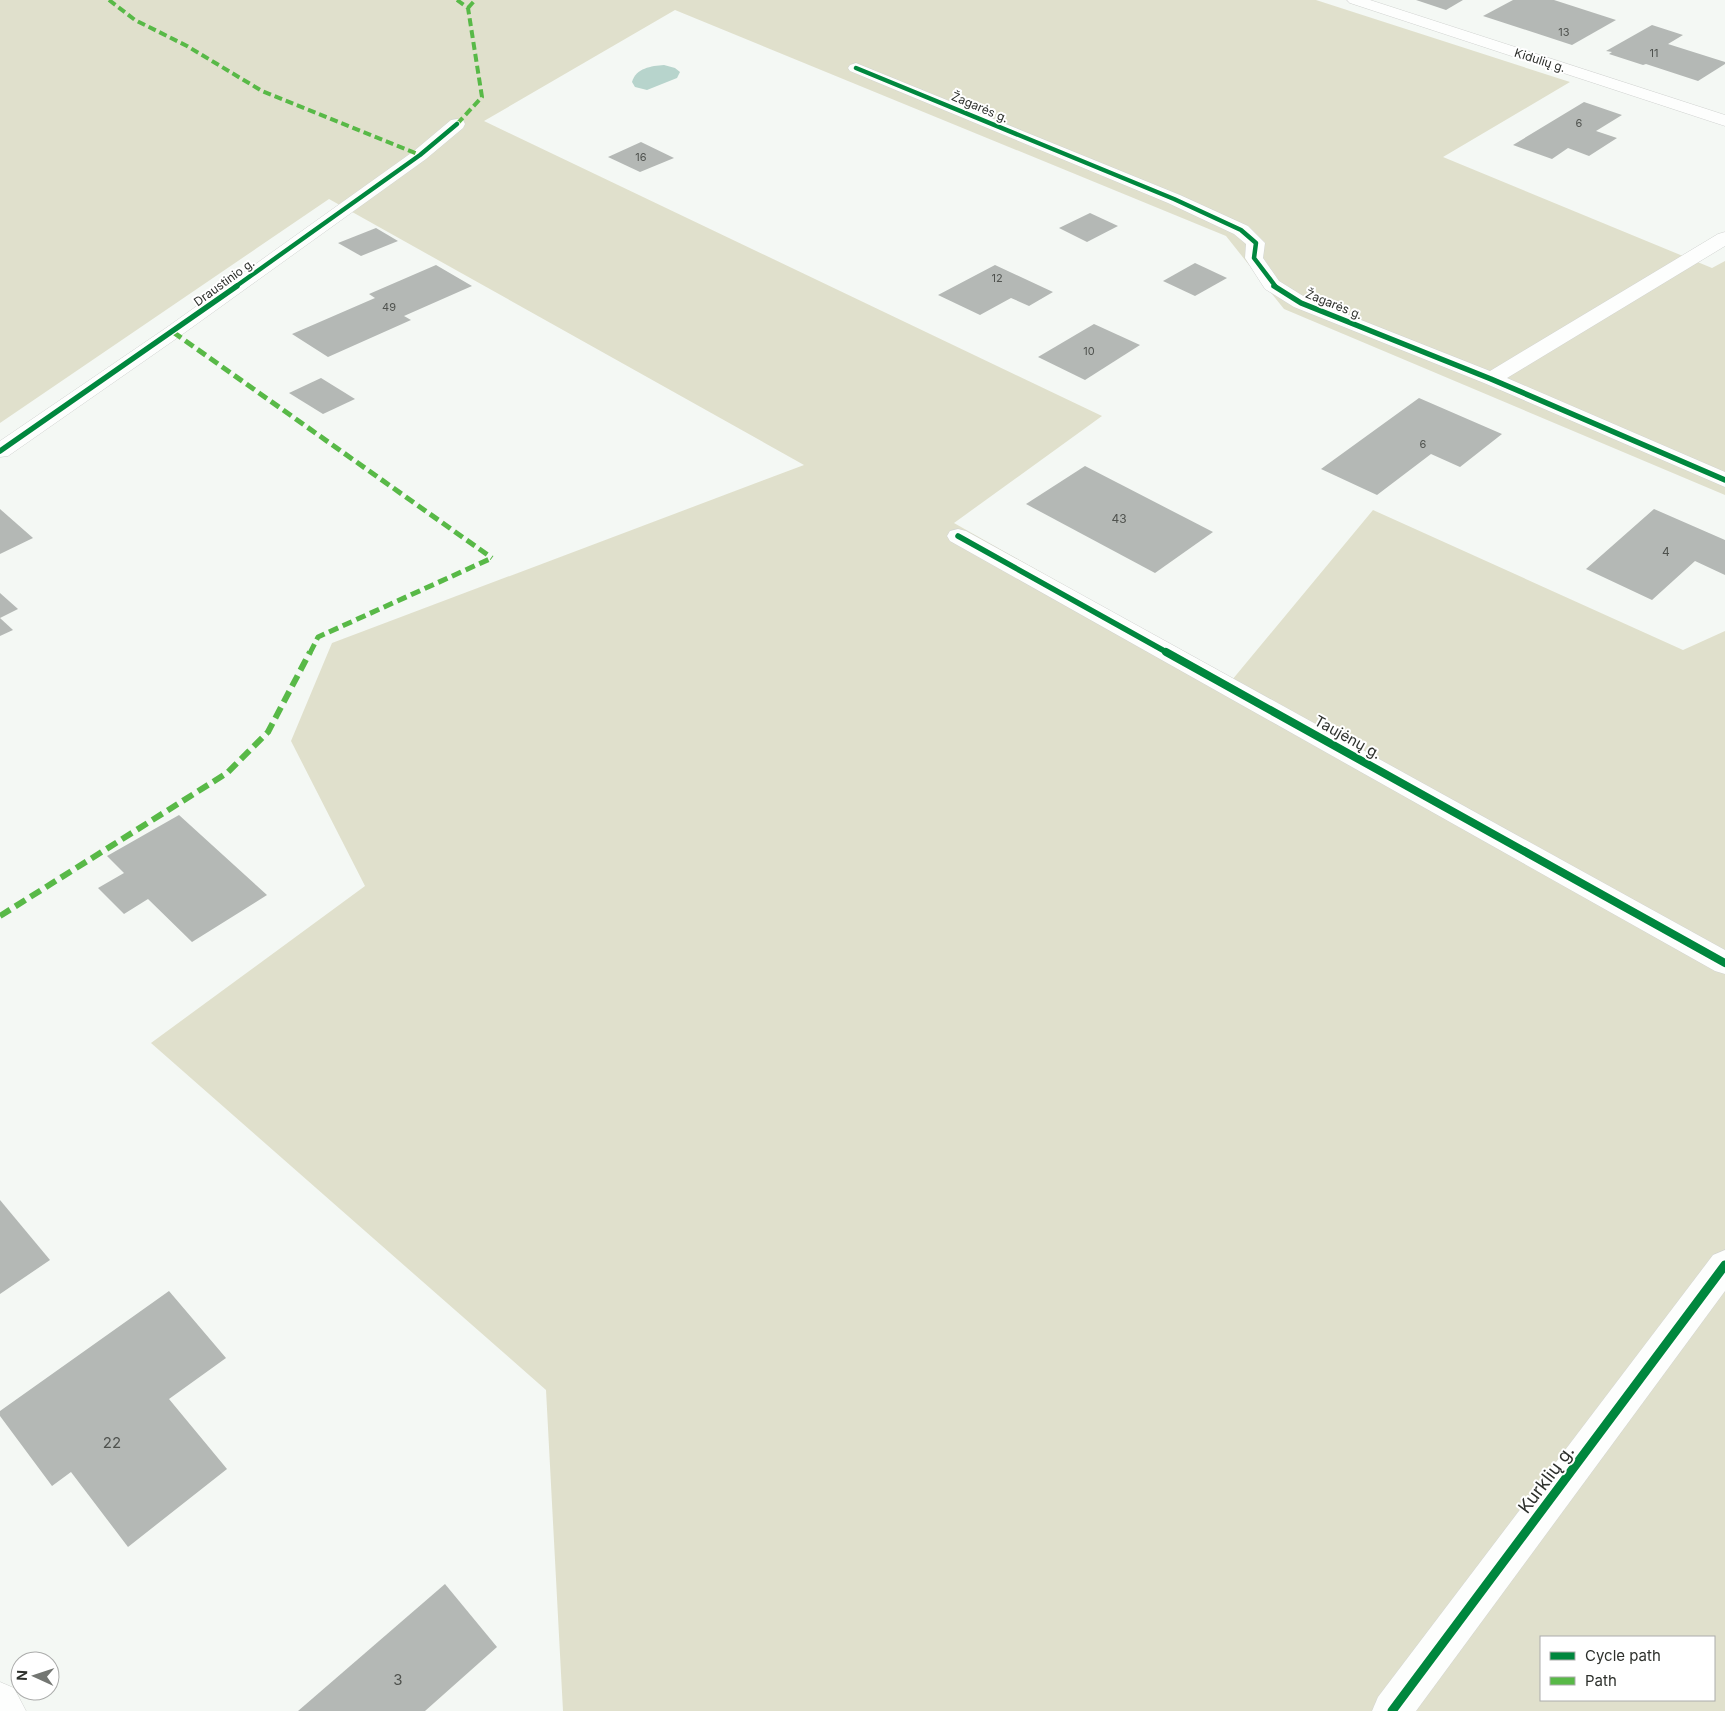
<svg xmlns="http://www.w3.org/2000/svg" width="1725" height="1711" font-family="Inter,sans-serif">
<rect width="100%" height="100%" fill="#f4f8f4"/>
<path fill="#e0e0cc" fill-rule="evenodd" d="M 0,0 L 1316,0 L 1570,82 L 1443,157 L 1712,268 L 1725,261 L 1725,495 L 1284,309 L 1226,236 L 675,10 L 484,121 L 1102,416 L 954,523 L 1232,680 L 1373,510 L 1683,650 L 1725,631 L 1725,1711 L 563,1711 L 546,1390 L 151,1043 L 365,886 L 291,741 L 332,643 L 804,465 L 329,199 L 0,423 ZM 1541,1637 L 1714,1637 L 1714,1700 L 1541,1700 Z"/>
<path fill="#b7d4cc" d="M 664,65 L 675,68 L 680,72 L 677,78 L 647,90 L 635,87 L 632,82 C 636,68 651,66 664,65 Z"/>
<g fill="#b4b8b5">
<path d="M 1416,0 L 1463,0 L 1446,10 Z"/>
<path d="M 1513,0 L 1554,0 L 1616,20 L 1572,45 L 1483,16 Z"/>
<path d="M 1652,25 L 1683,35 L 1668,44 L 1725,62 L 1725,64 L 1698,81 L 1646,64 L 1643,65 L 1609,54 L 1612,52 L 1606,51 Z"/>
<path d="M 1584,102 L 1622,115 L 1596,131 L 1617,138 L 1589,156 L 1568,148 L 1552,159 L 1513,145 Z"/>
<path d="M 641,142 L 674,158 L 640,172 L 608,157 Z"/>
<path d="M 1090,213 L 1118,226 L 1087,242 L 1059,228 Z"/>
<path d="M 376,228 L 398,241 L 361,256 L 338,243 Z"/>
<path d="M 1195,263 L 1227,278 L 1195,296 L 1163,281 Z"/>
<path d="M 436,265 L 472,286 L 404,316 L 411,320 L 328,357 L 292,334 L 375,298 L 369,294 Z"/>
<path d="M 995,265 L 1053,292 L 1029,306 L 1011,298 L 980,315 L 938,295 Z"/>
<path d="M 1094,324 L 1140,345 L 1085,380 L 1038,357 Z"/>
<path d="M 321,378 L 355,399 L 323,414 L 289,393 Z"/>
<path d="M 1419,398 L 1502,434 L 1460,467 L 1431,454 L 1377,495 L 1321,469 Z"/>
<path d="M 1085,466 L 1213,532 L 1155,573 L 1026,504 Z"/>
<path d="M 0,509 L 33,538 L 0,554 Z"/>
<path d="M 1654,509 L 1725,540 L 1725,575 L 1695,561 L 1652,600 L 1586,569 Z"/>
<path d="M 0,593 L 18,609 L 0,618 Z"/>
<path d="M 0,618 L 13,630 L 0,636 Z"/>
<path d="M 179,815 L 267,895 L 192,942 L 148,899 L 124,914 L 98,888 L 124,873 L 107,856 Z"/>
<path d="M 0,1200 L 50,1260 L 0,1294 Z"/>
<path d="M 169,1291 L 226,1358 L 169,1399 L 227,1469 L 128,1547 L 71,1472 L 52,1486 L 0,1416 L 0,1411 Z"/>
<path d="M 445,1584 L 497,1647 L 425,1711 L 298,1711 Z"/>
</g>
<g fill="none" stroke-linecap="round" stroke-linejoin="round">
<g stroke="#d1d3d1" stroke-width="1">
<g id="minor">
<path d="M 1347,0 L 1370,0 L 1725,115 L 1725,126 L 1350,3 Z"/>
<path d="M 856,63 L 1180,195 L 1248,226 L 1265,243 L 1263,258 L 1279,281 L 1308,299 L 1490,371 L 1718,234 L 1725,232 L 1725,246 L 1507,378 L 1725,472 L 1725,487 L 1484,383 L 1294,307 L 1265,289 L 1245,258 L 1246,244 L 1234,234 L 1168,203 L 850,71 L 848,68 L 850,65 Z"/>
<path d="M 457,119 L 463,120 L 465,124 L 463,128 L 426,159 L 180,336 L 8,456 L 0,457 L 0,441 L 166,328 L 414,151 L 451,120 Z"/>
<path d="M 958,529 L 966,531 L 1725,950 L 1725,974 L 1715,971 L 950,541 L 947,536 L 950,531 Z"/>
<path d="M 1725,1250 L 1725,1291 L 1416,1711 L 1372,1711 L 1378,1697 L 1713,1255 Z"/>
<path d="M 0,1682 L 14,1688 L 26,1711 L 0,1711 Z"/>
</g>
</g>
<use href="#minor" fill="#fdfefd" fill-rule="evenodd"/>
<g stroke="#58b947" stroke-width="4" stroke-dasharray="8 4" stroke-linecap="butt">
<path d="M 109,0 L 135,20 L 187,46 L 262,91 L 420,155"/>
<path d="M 457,0 L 468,8 L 482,97 L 457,124"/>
<path d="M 468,8 L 475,0"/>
</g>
<g stroke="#58b947" stroke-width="5" stroke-dasharray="10 5" stroke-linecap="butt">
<path d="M 173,332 L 492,558"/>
<path d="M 310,653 L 318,637 L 492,558"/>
</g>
<path stroke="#58b947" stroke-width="6" stroke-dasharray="12 6" stroke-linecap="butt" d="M 0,916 L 227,773 L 268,732 L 310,652"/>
<g stroke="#fff" stroke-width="6">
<g id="cycleway-far3">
<path d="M 856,68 L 1174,199 L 1241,230 L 1256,243 L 1254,258 L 1276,287"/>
<path d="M 235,287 L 420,155 L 457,124"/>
</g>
</g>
<g stroke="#fff" stroke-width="8">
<g id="cycleway-far2">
<path d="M 1274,286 L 1301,303 L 1491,379 L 1725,480"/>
<path d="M 0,451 L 237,286"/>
<path d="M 958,536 L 1168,653"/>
</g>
</g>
<g stroke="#fff" stroke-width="11">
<path id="cycleway-far1" d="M 1166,652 L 1725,963"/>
</g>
<g stroke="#fff" stroke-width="12">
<path id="cycleway" d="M 1392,1711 L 1725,1265"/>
</g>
<use href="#cycleway-far3" stroke="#00873e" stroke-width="4.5"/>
<use href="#cycleway-far2" stroke="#00873e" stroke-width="5.5"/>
<use href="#cycleway-far1" stroke="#00873e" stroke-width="8"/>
<use href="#cycleway" stroke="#00873e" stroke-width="9"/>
</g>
<g text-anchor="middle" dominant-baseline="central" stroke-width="4" stroke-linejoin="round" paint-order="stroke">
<g font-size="11" fill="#4f524e">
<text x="1564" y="32">13</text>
<text x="1654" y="53">11</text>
<text x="1579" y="123">6</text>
<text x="641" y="157">16</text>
<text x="997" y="278">12</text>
<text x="389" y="307">49</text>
<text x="1089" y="351">10</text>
<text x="1423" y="444">6</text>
</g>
<g font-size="12" fill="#2d302c" stroke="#fff">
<text transform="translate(1540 60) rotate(18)">Kidulių g.</text>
<text transform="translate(980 107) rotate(23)">Žagarės g.</text>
<text transform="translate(224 282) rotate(-36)">Draustinio g.</text>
<text transform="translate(1334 304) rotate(22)">Žagarės g.</text>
</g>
<g font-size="12" fill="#4f524e">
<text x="1119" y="518">43</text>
<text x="1666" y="551">4</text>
</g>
<g font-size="15" fill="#2d302c" stroke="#fff">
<text transform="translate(1348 737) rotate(29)">Taujėnų g.</text>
</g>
<g font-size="15" fill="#4f524e">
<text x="112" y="1442">22</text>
<text x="398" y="1679">3</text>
</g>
<g font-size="18" fill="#2d302c" stroke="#fff">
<text transform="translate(1546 1479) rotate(-53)">Kurklių g.</text>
</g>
</g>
<rect x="1540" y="1636" width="175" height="65" fill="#ffffff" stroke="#abacab"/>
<rect x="1550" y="1652" width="25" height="8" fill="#00873e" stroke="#abacab"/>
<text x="1585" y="1661" font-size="15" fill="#2d302c">Cycle path</text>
<rect x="1550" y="1677" width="25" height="8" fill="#58b947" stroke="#abacab"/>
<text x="1585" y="1686" font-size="15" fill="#2d302c">Path</text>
<g transform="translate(35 1676) rotate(273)"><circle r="24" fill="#ffffff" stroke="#abacab"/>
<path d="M0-4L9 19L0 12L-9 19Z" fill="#737672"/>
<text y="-8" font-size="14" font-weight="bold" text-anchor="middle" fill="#2d302c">N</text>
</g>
</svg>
